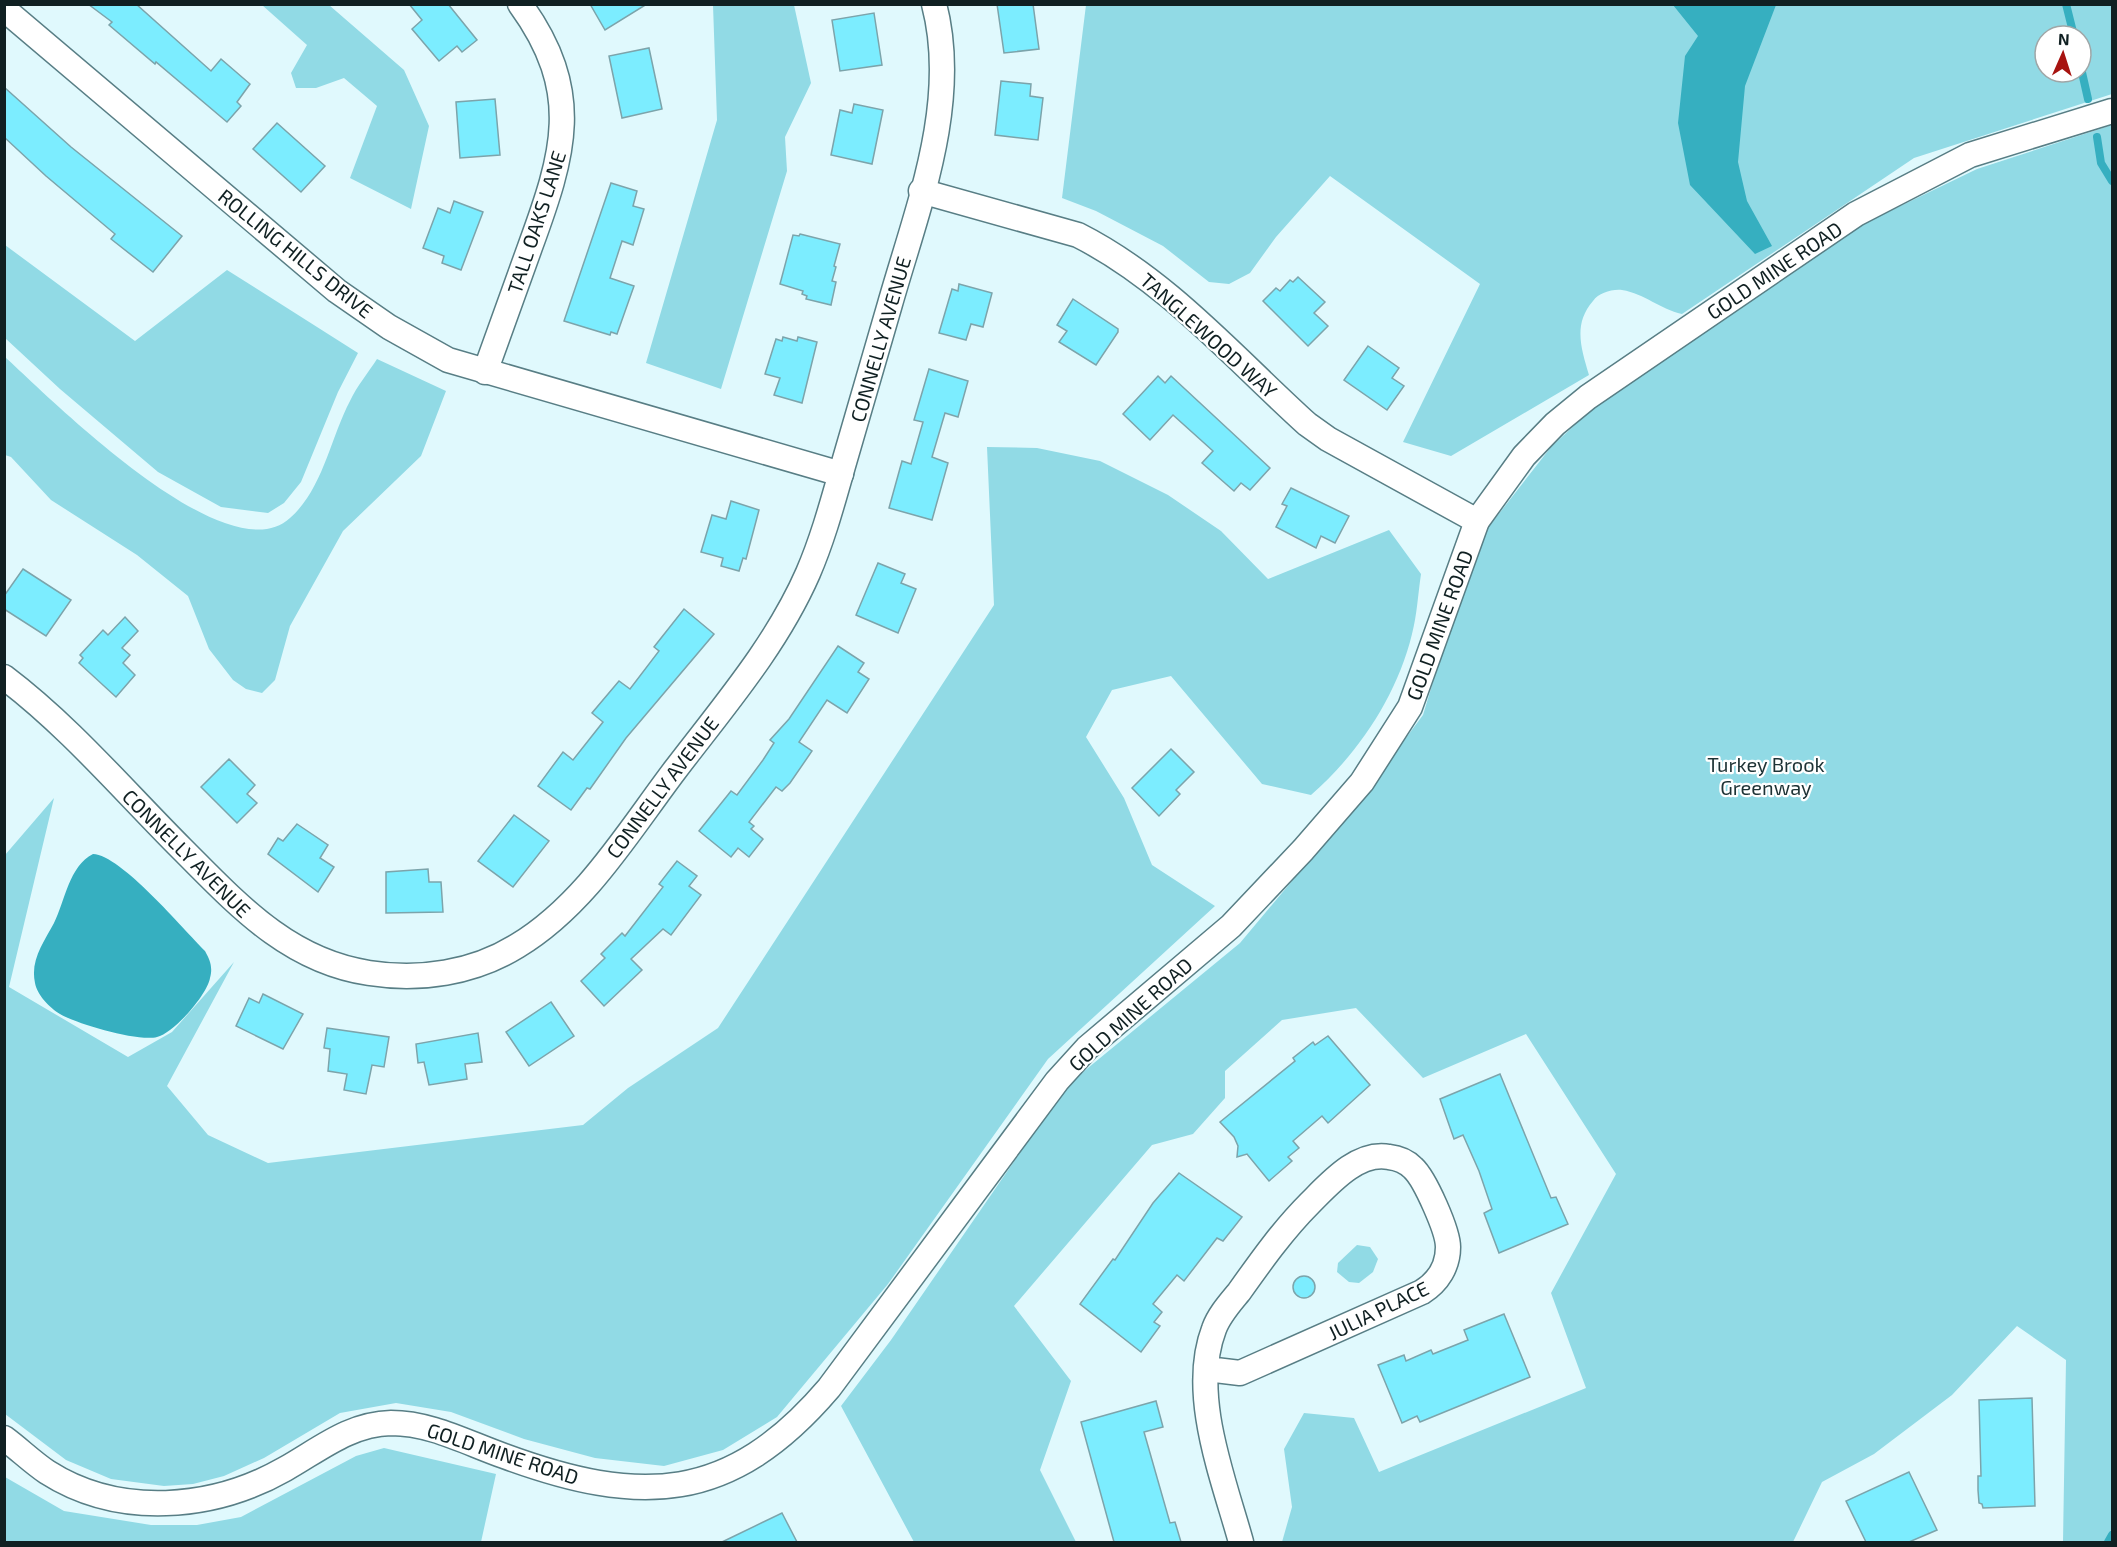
<svg xmlns="http://www.w3.org/2000/svg" width="2117" height="1547" font-family="'Exo 2',sans-serif">
<rect width="100%" height="100%" fill="#e0f9fd"/>
<g fill="#91dae5" fill-rule="evenodd">
<path d="M 262,5 L 329,5 L 404,70 L 429,126 L 411,209 L 350,178 L 377,106 L 344,78 L 316,88 L 296,88 L 291,73 L 307,45 Z"/>
<path d="M 713,5 L 794,5 L 811,83 L 785,137 L 787,171 L 721,389 L 646,363 L 717,120 Z"/>
<path d="M 1086,5 L 2112,5 L 2112,94 L 1914,158 L 1682,314 C 1660,309 1645,294 1622,290 C 1611,289 1599,293 1593,301 C 1573,324 1581,348 1589,375 L 1451,456 L 1403,442 L 1480,284 L 1330,176 L 1276,237 L 1250,273 L 1229,284 L 1209,282 L 1163,246 L 1096,211 L 1062,198 ZM 2045,36 L 2081,36 L 2081,72 L 2045,72 Z"/>
<path d="M 2112,125 L 2112,1542 L 2063,1542 L 2066,1360 L 2017,1326 L 1952,1395 L 1874,1454 L 1822,1482 L 1793,1542 L 1282,1542 L 1292,1507 L 1284,1449 L 1304,1413 L 1354,1418 L 1379,1472 L 1586,1388 L 1551,1293 L 1616,1174 L 1526,1034 L 1423,1078 L 1356,1008 L 1282,1020 L 1225,1071 L 1225,1098 L 1193,1134 L 1152,1145 L 1014,1306 L 1071,1381 L 1040,1470 L 1076,1542 L 914,1542 L 841,1406 L 891,1340 L 1066,1086 L 1240,943 L 1359,801 L 1423,715 L 1467,570 L 1487,529 L 1551,447 L 1592,409 L 1857,227 L 1977,169 Z"/>
<path d="M 5,245 L 135,341 L 227,270 L 358,353 L 338,392 L 301,482 L 284,503 L 268,513 L 221,507 L 158,472 L 60,389 L 5,338 Z"/>
<path d="M 5,357 C 51,399 227,576 290,518 C 323,489 330,439 350,401 C 357,386 368,373 377,359 L 446,391 L 421,456 L 343,531 L 290,626 L 275,680 L 262,693 L 246,689 L 233,680 L 209,649 L 188,596 L 137,555 L 51,500 L 11,457 L 5,455 Z"/>
<path d="M 987,447 L 1037,448 L 1100,461 L 1168,495 L 1221,531 L 1268,579 L 1389,530 L 1421,574 C 1418,594 1417,615 1412,634 C 1397,696 1358,754 1311,795 L 1262,784 L 1171,676 L 1112,690 L 1086,737 L 1124,798 L 1152,865 L 1215,906 L 1048,1059 L 888,1284 L 777,1417 L 723,1450 L 664,1466 L 595,1458 L 524,1439 L 451,1412 L 396,1403 L 340,1413 L 264,1458 L 224,1476 L 193,1484 L 164,1486 L 111,1479 L 66,1460 L 5,1414 L 5,855 L 54,798 L 9,987 L 128,1057 L 172,1032 L 234,962 L 167,1086 L 208,1135 L 268,1163 L 583,1125 L 628,1088 L 718,1028 L 994,605 Z"/>
<path d="M 1357,1245 L 1370,1247 L 1378,1259 L 1373,1272 L 1359,1283 L 1349,1282 L 1337,1272 L 1338,1263 Z"/>
<path d="M 384,1448 L 496,1474 L 481,1542 L 5,1542 L 5,1477 L 64,1511 L 151,1525 L 197,1525 L 241,1517 L 356,1456 Z"/>
</g>
<g fill="#36afc0">
<path d="M 1673,5 L 1776,5 L 1745,86 L 1738,162 L 1747,201 L 1772,246 L 1755,254 L 1690,185 L 1678,123 L 1685,56 L 1698,36 Z"/>
<path d="M 93,854 C 121,855 183,929 205,951 C 210,960 213,967 210,978 C 207,995 174,1033 157,1037 C 138,1042 77,1024 60,1014 C 50,1008 37,995 35,983 C 30,960 44,942 54,923 C 65,901 69,866 93,854 Z"/>
</g>
<g fill="none" stroke-linecap="round" stroke-linejoin="round">
<g stroke="#36afc0" stroke-width="8">
<path d="M 2066,4 L 2074,36"/>
<path d="M 2081,68 L 2088,99"/>
<path d="M 2097,137 L 2101,163 L 2112,181"/>
<path d="M 2108,1542 L 2112,1535"/>
</g>
</g>
<g fill="#7cedff" stroke="#7ca4ab" stroke-width="1.5">
<path d="M 88,4 L 136,4 L 211,71 L 221,59 L 250,84 L 237,102 L 241,106 L 227,122 L 156,62 L 155,64 L 109,25 L 112,22 Z"/>
<path d="M 409,4 L 448,4 L 477,40 L 462,52 L 457,46 L 439,61 L 412,29 L 422,20 Z"/>
<path d="M 590,4 L 647,4 L 605,30 Z"/>
<path d="M 997,4 L 1033,4 L 1039,49 L 1004,53 Z"/>
<path d="M 874,13 L 882,65 L 840,71 L 832,20 Z"/>
<path d="M 649,48 L 662,109 L 622,118 L 609,56 Z"/>
<path d="M 1001,81 L 1031,84 L 1030,96 L 1043,98 L 1038,140 L 995,135 Z"/>
<path d="M 4,87 L 71,147 L 182,236 L 153,272 L 111,239 L 115,234 L 46,176 L 4,137 Z"/>
<path d="M 495,99 L 500,155 L 460,158 L 456,102 Z"/>
<path d="M 854,104 L 883,110 L 872,164 L 831,155 L 840,110 L 852,113 Z"/>
<path d="M 277,123 L 325,166 L 301,192 L 253,149 Z"/>
<path d="M 611,183 L 637,191 L 633,206 L 644,209 L 633,245 L 622,241 L 610,278 L 634,286 L 617,334 L 611,332 L 610,335 L 564,321 Z"/>
<path d="M 454,201 L 483,212 L 461,270 L 442,263 L 444,256 L 423,248 L 438,208 L 450,213 Z"/>
<path d="M 800,234 L 840,244 L 834,266 L 836,267 L 832,281 L 836,282 L 831,305 L 806,299 L 807,296 L 802,294 L 803,291 L 780,284 L 793,235 L 799,236 Z"/>
<path d="M 1298,277 L 1325,302 L 1314,313 L 1328,326 L 1308,346 L 1263,301 L 1276,288 L 1280,291 L 1290,280 L 1293,282 Z"/>
<path d="M 959,284 L 992,293 L 983,327 L 971,324 L 966,340 L 939,333 L 952,289 L 958,291 Z"/>
<path d="M 1073,299 L 1118,329 L 1118,332 L 1096,365 L 1059,342 L 1067,331 L 1057,325 Z"/>
<path d="M 783,337 L 797,341 L 798,337 L 817,342 L 802,403 L 774,395 L 780,378 L 765,374 L 776,339 L 782,341 Z"/>
<path d="M 1368,346 L 1399,368 L 1392,378 L 1404,386 L 1387,410 L 1344,380 Z"/>
<path d="M 929,369 L 968,381 L 958,417 L 945,413 L 932,457 L 948,463 L 932,520 L 889,508 L 902,461 L 911,464 L 923,422 L 914,420 Z"/>
<path d="M 1158,376 L 1165,383 L 1171,376 L 1270,468 L 1250,490 L 1241,483 L 1234,491 L 1202,463 L 1213,451 L 1173,415 L 1150,440 L 1123,414 Z"/>
<path d="M 1291,488 L 1349,516 L 1335,543 L 1321,536 L 1316,548 L 1276,527 L 1287,506 L 1282,504 Z"/>
<path d="M 731,501 L 759,510 L 746,559 L 743,558 L 739,571 L 721,566 L 723,558 L 701,552 L 712,515 L 726,519 Z"/>
<path d="M 878,563 L 905,574 L 901,583 L 916,589 L 898,633 L 856,615 Z"/>
<path d="M 23,569 L 71,600 L 46,636 L 4,609 L 4,596 Z"/>
<path d="M 684,609 L 714,634 L 626,738 L 590,789 L 587,788 L 571,810 L 538,786 L 563,752 L 573,760 L 603,722 L 592,713 L 619,681 L 630,689 L 659,651 L 654,647 Z"/>
<path d="M 125,617 L 138,631 L 122,648 L 130,655 L 123,663 L 135,675 L 116,697 L 79,663 L 83,658 L 80,655 L 103,630 L 108,635 Z"/>
<path d="M 838,646 L 864,663 L 858,672 L 869,679 L 847,713 L 827,700 L 799,742 L 812,751 L 790,783 L 782,791 L 776,787 L 749,822 L 754,826 L 751,829 L 763,839 L 749,857 L 738,848 L 731,857 L 699,831 L 731,791 L 737,795 L 763,760 L 774,743 L 770,740 L 789,719 Z"/>
<path d="M 1171,749 L 1194,772 L 1176,790 L 1180,794 L 1159,816 L 1132,788 Z"/>
<path d="M 229,759 L 255,785 L 247,794 L 257,803 L 237,823 L 201,787 Z"/>
<path d="M 514,815 L 549,841 L 513,887 L 478,861 Z"/>
<path d="M 297,824 L 328,845 L 320,858 L 334,867 L 318,892 L 268,854 L 278,838 L 283,841 Z"/>
<path d="M 677,861 L 697,876 L 689,886 L 701,895 L 671,935 L 663,929 L 631,959 L 642,970 L 604,1006 L 581,981 L 605,958 L 601,954 L 622,933 L 625,936 L 663,887 L 659,884 Z"/>
<path d="M 428,869 L 429,882 L 441,882 L 443,912 L 386,913 L 386,872 Z"/>
<path d="M 263,994 L 303,1014 L 283,1049 L 236,1026 L 249,998 L 259,1003 Z"/>
<path d="M 551,1002 L 574,1036 L 529,1066 L 506,1032 Z"/>
<path d="M 327,1028 L 389,1037 L 384,1067 L 372,1065 L 366,1094 L 344,1090 L 347,1074 L 328,1071 L 330,1049 L 324,1048 Z"/>
<path d="M 478,1033 L 482,1062 L 465,1064 L 467,1079 L 429,1085 L 424,1062 L 418,1063 L 416,1044 Z"/>
<path d="M 1328,1036 L 1370,1085 L 1328,1123 L 1322,1116 L 1293,1141 L 1299,1148 L 1288,1157 L 1292,1161 L 1269,1181 L 1247,1154 L 1237,1157 L 1238,1146 L 1234,1137 L 1220,1122 L 1295,1061 L 1293,1058 L 1313,1042 L 1315,1045 Z"/>
<path d="M 1500,1074 L 1551,1198 L 1556,1197 L 1568,1224 L 1499,1253 L 1484,1213 L 1492,1209 L 1479,1171 L 1463,1135 L 1454,1139 L 1440,1099 Z"/>
<path d="M 1179,1173 L 1242,1217 L 1223,1241 L 1217,1238 L 1184,1281 L 1177,1275 L 1153,1304 L 1162,1312 L 1154,1322 L 1160,1326 L 1141,1352 L 1080,1304 L 1113,1259 L 1115,1260 L 1153,1203 Z"/>
<circle cx="1304" cy="1287" r="11"/>
<path d="M 1504,1314 L 1530,1377 L 1420,1422 L 1417,1416 L 1402,1423 L 1378,1365 L 1404,1355 L 1406,1361 L 1431,1350 L 1433,1354 L 1468,1340 L 1464,1330 Z"/>
<path d="M 2032,1398 L 2035,1506 L 1983,1508 L 1982,1504 L 1979,1503 L 1978,1490 L 1978,1476 L 1981,1476 L 1979,1400 Z"/>
<path d="M 1156,1401 L 1163,1427 L 1144,1432 L 1170,1523 L 1175,1522 L 1181,1542 L 1114,1542 L 1081,1422 Z"/>
<path d="M 1909,1472 L 1937,1530 L 1909,1542 L 1866,1542 L 1846,1501 Z"/>
<path d="M 782,1513 L 797,1542 L 722,1542 Z"/>
</g>
<g fill="none" stroke-linecap="round" stroke-linejoin="round">
<g stroke="#587e85" stroke-width="27">
<g id="minor">
<path d="M 4,9 L 337,291 L 389,327 L 448,360 L 841,474"/>
<path d="M 921,191 L 1078,235 C 1167,280 1234,358 1307,424 L 1328,439 L 1477,521"/>
<path d="M 485,372 C 500,330 515,288 530,247 C 564,154 584,92 520,4"/>
<path d="M 4,677 C 69,726 124,791 182,849 C 237,904 288,961 369,973 C 420,981 473,973 517,946 C 585,905 628,832 675,770 C 723,707 776,646 808,573 C 824,536 834,497 845,459 C 860,407 875,356 890,304 C 917,209 960,103 934,4"/>
<path d="M 1207,1369 L 1240,1373 L 1422,1292 C 1438,1282 1448,1266 1448,1247 C 1448,1231 1425,1179 1413,1168 C 1407,1162 1398,1158 1389,1157 C 1358,1151 1330,1183 1310,1203 C 1283,1230 1261,1261 1239,1292 C 1230,1303 1219,1315 1214,1329 C 1189,1394 1224,1480 1241,1542"/>
<path d="M 4,1438 C 19,1449 32,1462 47,1472 C 119,1518 213,1510 285,1469 C 319,1450 349,1424 391,1423 C 431,1423 467,1443 504,1456 C 640,1506 730,1504 829,1388 L 1057,1081 L 1087,1048 L 1231,926 L 1303,850 L 1362,782 L 1410,707 L 1477,521 L 1524,456 L 1555,424 L 1588,397 L 1856,214 L 1970,155 L 2112,111"/>
</g>
</g>
<use href="#minor" stroke="#fff" stroke-width="24"/>
</g>
<g text-anchor="middle" dominant-baseline="central" stroke-width="4.5" stroke-linejoin="round" paint-order="stroke">
<g font-size="20" fill="#102022" stroke="#fff">
<text transform="translate(536 222) rotate(-72)">TALL OAKS LANE</text>
<text transform="translate(296 253) rotate(39)">ROLLING HILLS DRIVE</text>
<text transform="translate(1774 270) rotate(-34)">GOLD MINE ROAD</text>
<text transform="translate(1209 335) rotate(42)">TANGLEWOOD WAY</text>
<text transform="translate(880 339) rotate(-74)">CONNELLY AVENUE</text>
<text transform="translate(1439 625) rotate(-70)">GOLD MINE ROAD</text>
<text transform="translate(662 787) rotate(-53)">CONNELLY AVENUE</text>
<text transform="translate(187 853) rotate(45)">CONNELLY AVENUE</text>
<text transform="translate(1130 1014) rotate(-42)">GOLD MINE ROAD</text>
<text transform="translate(1378 1310) rotate(-26)">JULIA PLACE</text>
<text transform="translate(503 1453) rotate(18)">GOLD MINE ROAD</text>
</g>
<g font-size="20" fill="#1d3235" stroke="#fff">
<text x="1766" y="764">Turkey Brook<tspan x="1766" dy="23">Greenway</tspan></text>
</g>
</g>
<rect width="2117" height="1547" fill="none" stroke="#102022" stroke-width="12"/>
<g transform="translate(2063 54) rotate(3)"><circle r="28" fill="#ffffff" stroke="#9fa6a7" stroke-width="1.5"/>
<path d="M0-4.5L10 22L0 15L-10 22Z" fill="#a71310"/>
<text y="-9" font-size="16" font-weight="bold" text-anchor="middle" fill="#102022">N</text>
</g>
</svg>
